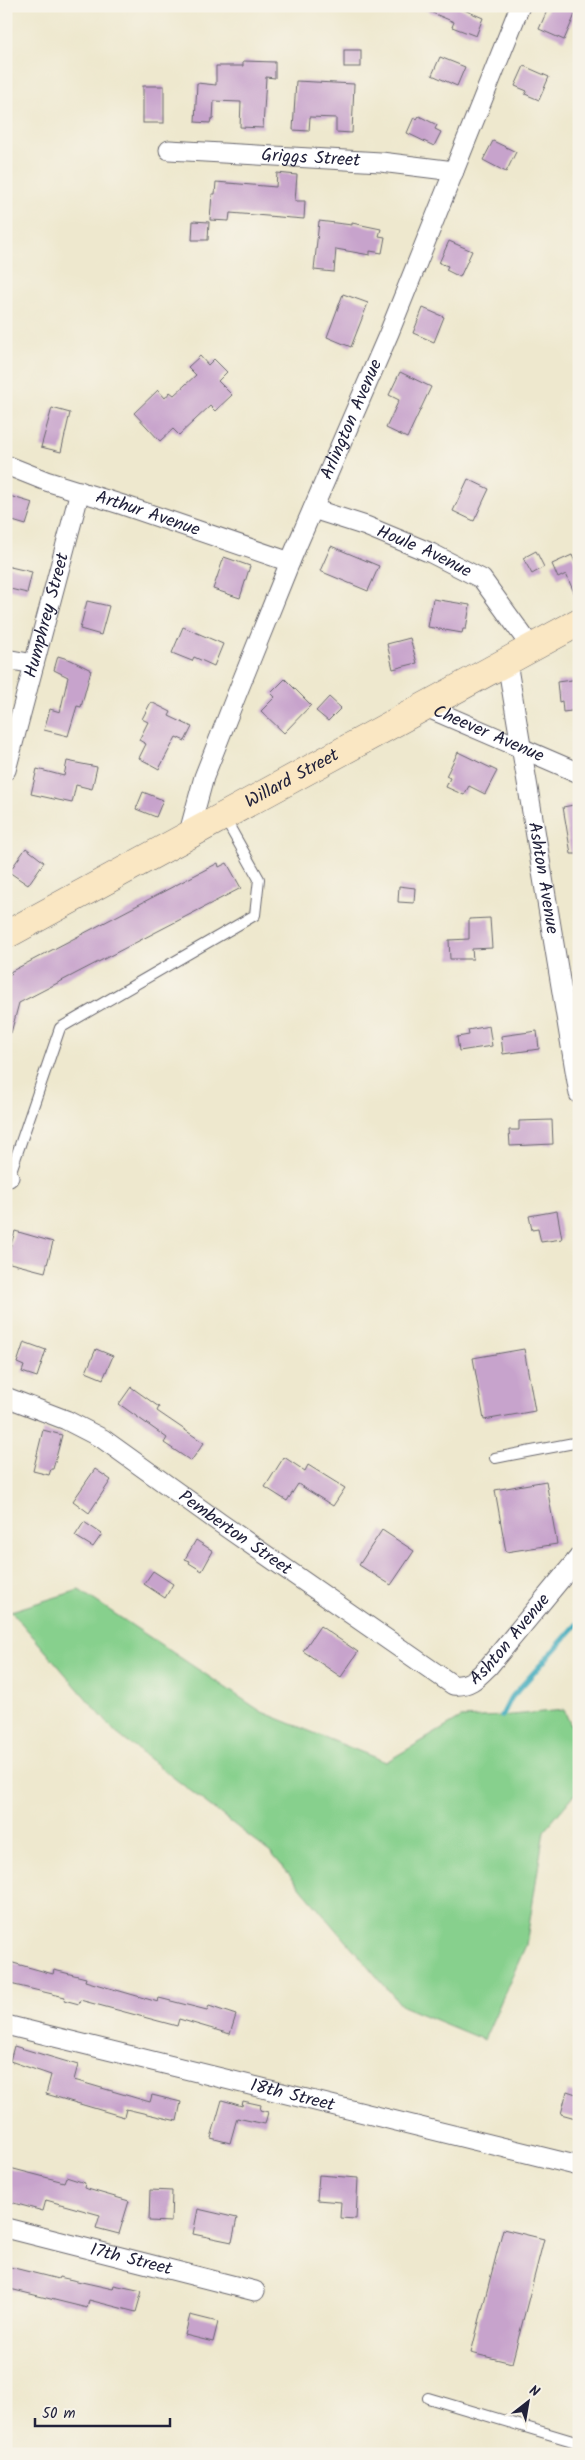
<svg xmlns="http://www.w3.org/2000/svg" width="585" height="2460" font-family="Kalam,sans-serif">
<rect width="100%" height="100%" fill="#f7f3e8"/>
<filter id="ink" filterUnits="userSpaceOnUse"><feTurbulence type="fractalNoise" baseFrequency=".02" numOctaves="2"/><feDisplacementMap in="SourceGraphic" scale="10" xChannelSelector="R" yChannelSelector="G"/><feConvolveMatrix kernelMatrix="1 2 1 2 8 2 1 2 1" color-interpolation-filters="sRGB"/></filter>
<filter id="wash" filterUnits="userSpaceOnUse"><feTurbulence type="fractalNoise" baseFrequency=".0096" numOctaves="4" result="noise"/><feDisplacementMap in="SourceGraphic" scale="20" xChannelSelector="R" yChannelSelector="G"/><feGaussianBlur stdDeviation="1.12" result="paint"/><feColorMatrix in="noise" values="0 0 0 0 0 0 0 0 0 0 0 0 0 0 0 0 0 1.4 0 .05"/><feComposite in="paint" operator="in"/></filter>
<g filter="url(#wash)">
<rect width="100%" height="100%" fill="#eee8ce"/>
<path fill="#87d08d" stroke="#547964" d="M 79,1590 L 262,1712 L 386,1762 L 461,1718 L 502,1716 L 564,1710 L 579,1744 L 579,1789 L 544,1831 L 526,1945 L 484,2040 L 402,2006 L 272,1854 L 116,1733 L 11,1611 Z"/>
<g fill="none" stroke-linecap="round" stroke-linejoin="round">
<path stroke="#3eabbd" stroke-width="5.5" d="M 502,1716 L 511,1698 L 579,1622"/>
</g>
<g id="blocks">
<g fill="#c7a3cc">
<path d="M 416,6 L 455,6 L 483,18 L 476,36 L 452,27 L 454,22 Z"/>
<path d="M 549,6 L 570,6 L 577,10 L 564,40 L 539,29 Z"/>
<rect x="344" y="50" width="17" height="17"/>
<path d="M 440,57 L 465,67 L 457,86 L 432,75 Z"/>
<path d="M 243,61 L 275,62 L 275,78 L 266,77 L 263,128 L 240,127 L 241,102 L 214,101 L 213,119 L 211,119 L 210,123 L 195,122 L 197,83 L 216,85 L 216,66 L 243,66 Z"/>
<path d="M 524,66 L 549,77 L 539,100 L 525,94 L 527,91 L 515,86 Z"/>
<path d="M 296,81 L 354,84 L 352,133 L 336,132 L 336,118 L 310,117 L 309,131 L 293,130 Z"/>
<rect x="143" y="86" width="21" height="37"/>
<path d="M 419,116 L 437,125 L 435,129 L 441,132 L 434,146 L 407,133 L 414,117 L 417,119 Z"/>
<path d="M 493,141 L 516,152 L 506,172 L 483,160 Z"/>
<path d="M 277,173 L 297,175 L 295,201 L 305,201 L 304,219 L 230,213 L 229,221 L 210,220 L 212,194 L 215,194 L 216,182 L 276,187 Z"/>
<path d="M 193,221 L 209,222 L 208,240 L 192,240 Z"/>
<path d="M 319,221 L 352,225 L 352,223 L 381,229 L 379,236 L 385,237 L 382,253 L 370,251 L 370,255 L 336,249 L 334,272 L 314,270 Z"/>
<path d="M 449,241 L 472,251 L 460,277 L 446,270 L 448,266 L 439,263 Z"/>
<path d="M 343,294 L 368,303 L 351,347 L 327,337 Z"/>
<path d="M 423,308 L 444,317 L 434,342 L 413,333 Z"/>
<path d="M 200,356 L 208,365 L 214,359 L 227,372 L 218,381 L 232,395 L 215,411 L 210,406 L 179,435 L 173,429 L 160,441 L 134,413 L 158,390 L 165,398 L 170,392 L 174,395 L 196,375 L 188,367 Z"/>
<path d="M 400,372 L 431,387 L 407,438 L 386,428 L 399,400 L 389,395 Z"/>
<path d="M 52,408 L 70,413 L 61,452 L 41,447 Z"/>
<path d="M 468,479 L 489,489 L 474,521 L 453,511 Z"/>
<path d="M 6,495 L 33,503 L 26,525 L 6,519 Z"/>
<path d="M 331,546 L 379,566 L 368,591 L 320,571 Z"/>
<path d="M 536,551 L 544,567 L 532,574 L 523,558 Z"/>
<path d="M 572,555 L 575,562 L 579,560 L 579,604 L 566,574 L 558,578 L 552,564 Z"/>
<path d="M 224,557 L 250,566 L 240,598 L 213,589 Z"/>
<path d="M 6,566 L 32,572 L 27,593 L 6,588 Z"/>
<path d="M 433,599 L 470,605 L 466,629 L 463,629 L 462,633 L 428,627 Z"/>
<path d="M 87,601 L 109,606 L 101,635 L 80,629 Z"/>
<path d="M 183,627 L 223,644 L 214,666 L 194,657 L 192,661 L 172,653 Z"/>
<path d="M 410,638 L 417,663 L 393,669 L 387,644 Z"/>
<path d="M 58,656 L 71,660 L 91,670 L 81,707 L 77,706 L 68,736 L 44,730 L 50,709 L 60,712 L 68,677 L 54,670 Z"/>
<path d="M 285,679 L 311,705 L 284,733 L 261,711 L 275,697 L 271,693 Z"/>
<path d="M 579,679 L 579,710 L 563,712 L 562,701 L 559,702 L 557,682 Z"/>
<path d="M 329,697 L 341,708 L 328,721 L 316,711 Z"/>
<path d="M 151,702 L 171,712 L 169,716 L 192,727 L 185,741 L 176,737 L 159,769 L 139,758 L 146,744 L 139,740 L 148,722 L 142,719 Z"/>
<path d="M 458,752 L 497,771 L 485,794 L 469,786 L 464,795 L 446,787 L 450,778 L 446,776 Z"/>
<path d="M 67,761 L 97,767 L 92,789 L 76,785 L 72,803 L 31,794 L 37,769 L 64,776 Z"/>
<path d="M 143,792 L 163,800 L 156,817 L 136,809 Z"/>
<path d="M 579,804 L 579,854 L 571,854 L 563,807 Z"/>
<path d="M 26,848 L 44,862 L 28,885 L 9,872 Z"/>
<path d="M 218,863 L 219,867 L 227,863 L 241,888 L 19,1003 L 11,1033 L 6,1032 L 6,978 L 12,974 L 10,972 Z"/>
<path d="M 399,886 L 415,888 L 414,903 L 398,902 Z"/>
<path d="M 490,918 L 492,948 L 472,949 L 473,959 L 450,959 L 449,940 L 469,939 L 469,919 Z"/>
<path d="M 489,1026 L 492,1046 L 459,1051 L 457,1037 L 469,1035 L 468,1030 Z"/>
<path d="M 537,1031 L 539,1049 L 503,1054 L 501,1036 Z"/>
<path d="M 552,1120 L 553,1144 L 510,1146 L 509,1130 L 519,1130 L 519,1121 Z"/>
<path d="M 557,1211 L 562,1239 L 541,1242 L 538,1229 L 532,1230 L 529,1216 Z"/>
<path d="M 15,1231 L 53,1242 L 45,1272 L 6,1262 Z"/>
<path d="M 24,1342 L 46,1350 L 37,1377 L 22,1372 L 24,1366 L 17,1363 Z"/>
<path d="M 96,1349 L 113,1356 L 103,1379 L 86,1372 Z"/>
<path d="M 524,1349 L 535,1411 L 484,1420 L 473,1358 Z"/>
<path d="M 131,1387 L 159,1407 L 157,1411 L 204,1443 L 191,1461 L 164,1443 L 167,1438 L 119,1404 Z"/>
<path d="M 43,1430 L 62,1435 L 53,1469 L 51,1469 L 49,1475 L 33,1471 Z"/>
<path d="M 284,1457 L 305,1471 L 308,1465 L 345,1488 L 333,1506 L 298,1484 L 287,1501 L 265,1487 Z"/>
<path d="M 95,1469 L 111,1480 L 89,1513 L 73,1501 Z"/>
<path d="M 546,1481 L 557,1544 L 506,1552 L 495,1490 Z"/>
<path d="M 84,1522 L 102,1534 L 93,1547 L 75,1536 Z"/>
<path d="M 382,1530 L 414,1551 L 391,1585 L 359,1565 Z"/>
<path d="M 196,1540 L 213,1551 L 202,1571 L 189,1563 L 190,1561 L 185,1559 Z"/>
<path d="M 153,1571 L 173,1584 L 165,1598 L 144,1584 Z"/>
<path d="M 320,1626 L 358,1652 L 341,1677 L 303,1651 Z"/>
<path d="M 6,1961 L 53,1974 L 54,1970 L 86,1978 L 85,1981 L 158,2002 L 159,1998 L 207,2010 L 209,2006 L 236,2015 L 230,2034 L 179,2019 L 177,2026 L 80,2000 L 79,2004 L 64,2000 L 65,1997 L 6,1983 Z"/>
<path d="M 14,2046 L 78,2065 L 74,2080 L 150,2102 L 152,2095 L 181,2102 L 177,2121 L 126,2109 L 124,2117 L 46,2094 L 51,2075 L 10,2061 Z"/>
<path d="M 567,2091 L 579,2095 L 579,2119 L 561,2114 Z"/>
<path d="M 222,2100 L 242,2106 L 243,2101 L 261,2105 L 260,2110 L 268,2112 L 265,2124 L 237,2118 L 230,2143 L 211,2138 Z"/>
<path d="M 6,2167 L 64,2182 L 66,2177 L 85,2183 L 84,2188 L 129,2201 L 119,2234 L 96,2228 L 100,2215 L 46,2200 L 43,2211 L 6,2201 Z"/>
<path d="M 319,2175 L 358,2178 L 356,2219 L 340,2218 L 341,2202 L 317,2200 Z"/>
<path d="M 150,2190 L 172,2191 L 171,2222 L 149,2221 Z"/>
<path d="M 198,2209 L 237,2218 L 232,2242 L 193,2234 Z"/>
<path d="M 503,2229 L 544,2239 L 512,2363 L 471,2353 Z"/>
<path d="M 6,2266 L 58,2279 L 59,2277 L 113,2289 L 114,2285 L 142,2291 L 136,2312 L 89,2300 L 87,2308 L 6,2288 Z"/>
<path d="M 190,2315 L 218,2322 L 213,2342 L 185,2335 Z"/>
</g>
</g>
</g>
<g filter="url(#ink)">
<use href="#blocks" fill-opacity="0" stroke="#69676e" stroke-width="1"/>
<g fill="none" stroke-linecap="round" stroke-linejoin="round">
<g stroke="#69676e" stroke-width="12">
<g id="lane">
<path d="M 9,1177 L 60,1028 L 255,915 L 259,879 L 224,817"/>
<path d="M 495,1458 L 579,1442"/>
<path d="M 428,2398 L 579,2443"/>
</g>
</g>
<g stroke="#69676e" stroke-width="21">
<g id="street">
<path id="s1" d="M 169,150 L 381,162 L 454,171"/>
<path id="s2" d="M 6,465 L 46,481 L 123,505 L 290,562"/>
<path id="s3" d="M 313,509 L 366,526 L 431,553 L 482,579 L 532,648"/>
<path d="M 6,659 L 34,664"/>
<path id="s4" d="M 507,662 L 579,1094"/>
<path id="s5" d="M 426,707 L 579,773"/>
<path id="s6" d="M 6,770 L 80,491"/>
<path id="s7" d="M 188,836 L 204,777 L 236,696 L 292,557 L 389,333 L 520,6"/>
<path d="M 6,1176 L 9,1177"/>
<path id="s8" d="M 6,1397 L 66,1420 L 103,1439 L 220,1523 L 453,1685 C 470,1687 478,1677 489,1666 L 579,1557"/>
<path id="s9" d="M 6,2025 L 579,2166"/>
<path id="s10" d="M 6,2228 L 255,2291"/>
</g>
</g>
<g stroke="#69676e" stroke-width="29">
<g id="secondary">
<path id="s11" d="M 6,935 L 579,622"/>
</g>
</g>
<use href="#lane" stroke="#fff" stroke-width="10"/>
<use href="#street" stroke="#fff" stroke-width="19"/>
<use href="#secondary" stroke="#fae7c3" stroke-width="28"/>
</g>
</g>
<g text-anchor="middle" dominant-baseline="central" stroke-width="4" stroke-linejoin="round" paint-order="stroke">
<g font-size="18" fill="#22223b" stroke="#f7f3e8">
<text stroke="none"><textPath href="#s1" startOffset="142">Griggs Street</textPath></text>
<text stroke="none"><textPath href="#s7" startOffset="448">Arlington Avenue</textPath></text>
<text stroke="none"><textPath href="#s2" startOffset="150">Arthur Avenue</textPath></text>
<text stroke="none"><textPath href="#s3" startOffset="119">Houle Avenue</textPath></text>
<text stroke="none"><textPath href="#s6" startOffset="160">Humphrey Street</textPath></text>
<text stroke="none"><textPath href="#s5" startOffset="68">Cheever Avenue</textPath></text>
<text stroke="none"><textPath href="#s11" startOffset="326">Willard Street</textPath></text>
<text stroke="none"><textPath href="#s4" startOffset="219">Ashton Avenue</textPath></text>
<text stroke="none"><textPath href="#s8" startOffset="268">Pemberton Street</textPath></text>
<text stroke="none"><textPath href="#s8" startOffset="610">Ashton Avenue</textPath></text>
<text stroke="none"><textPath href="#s9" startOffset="295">18th Street</textPath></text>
<text stroke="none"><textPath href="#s10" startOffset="129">17th Street</textPath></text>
</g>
</g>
<rect width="585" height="2460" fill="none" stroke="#f7f3e8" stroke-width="25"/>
<g transform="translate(528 2402) rotate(31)" stroke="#f7f3e8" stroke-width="4" paint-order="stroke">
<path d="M0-4L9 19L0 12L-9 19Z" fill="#22223b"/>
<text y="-8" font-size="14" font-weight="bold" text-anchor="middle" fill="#22223b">N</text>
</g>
<path d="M35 2418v8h135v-8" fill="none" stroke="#22223b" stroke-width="2.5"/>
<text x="42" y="2418" font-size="15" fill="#22223b" stroke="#f7f3e8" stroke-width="4" paint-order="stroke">50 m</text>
</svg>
